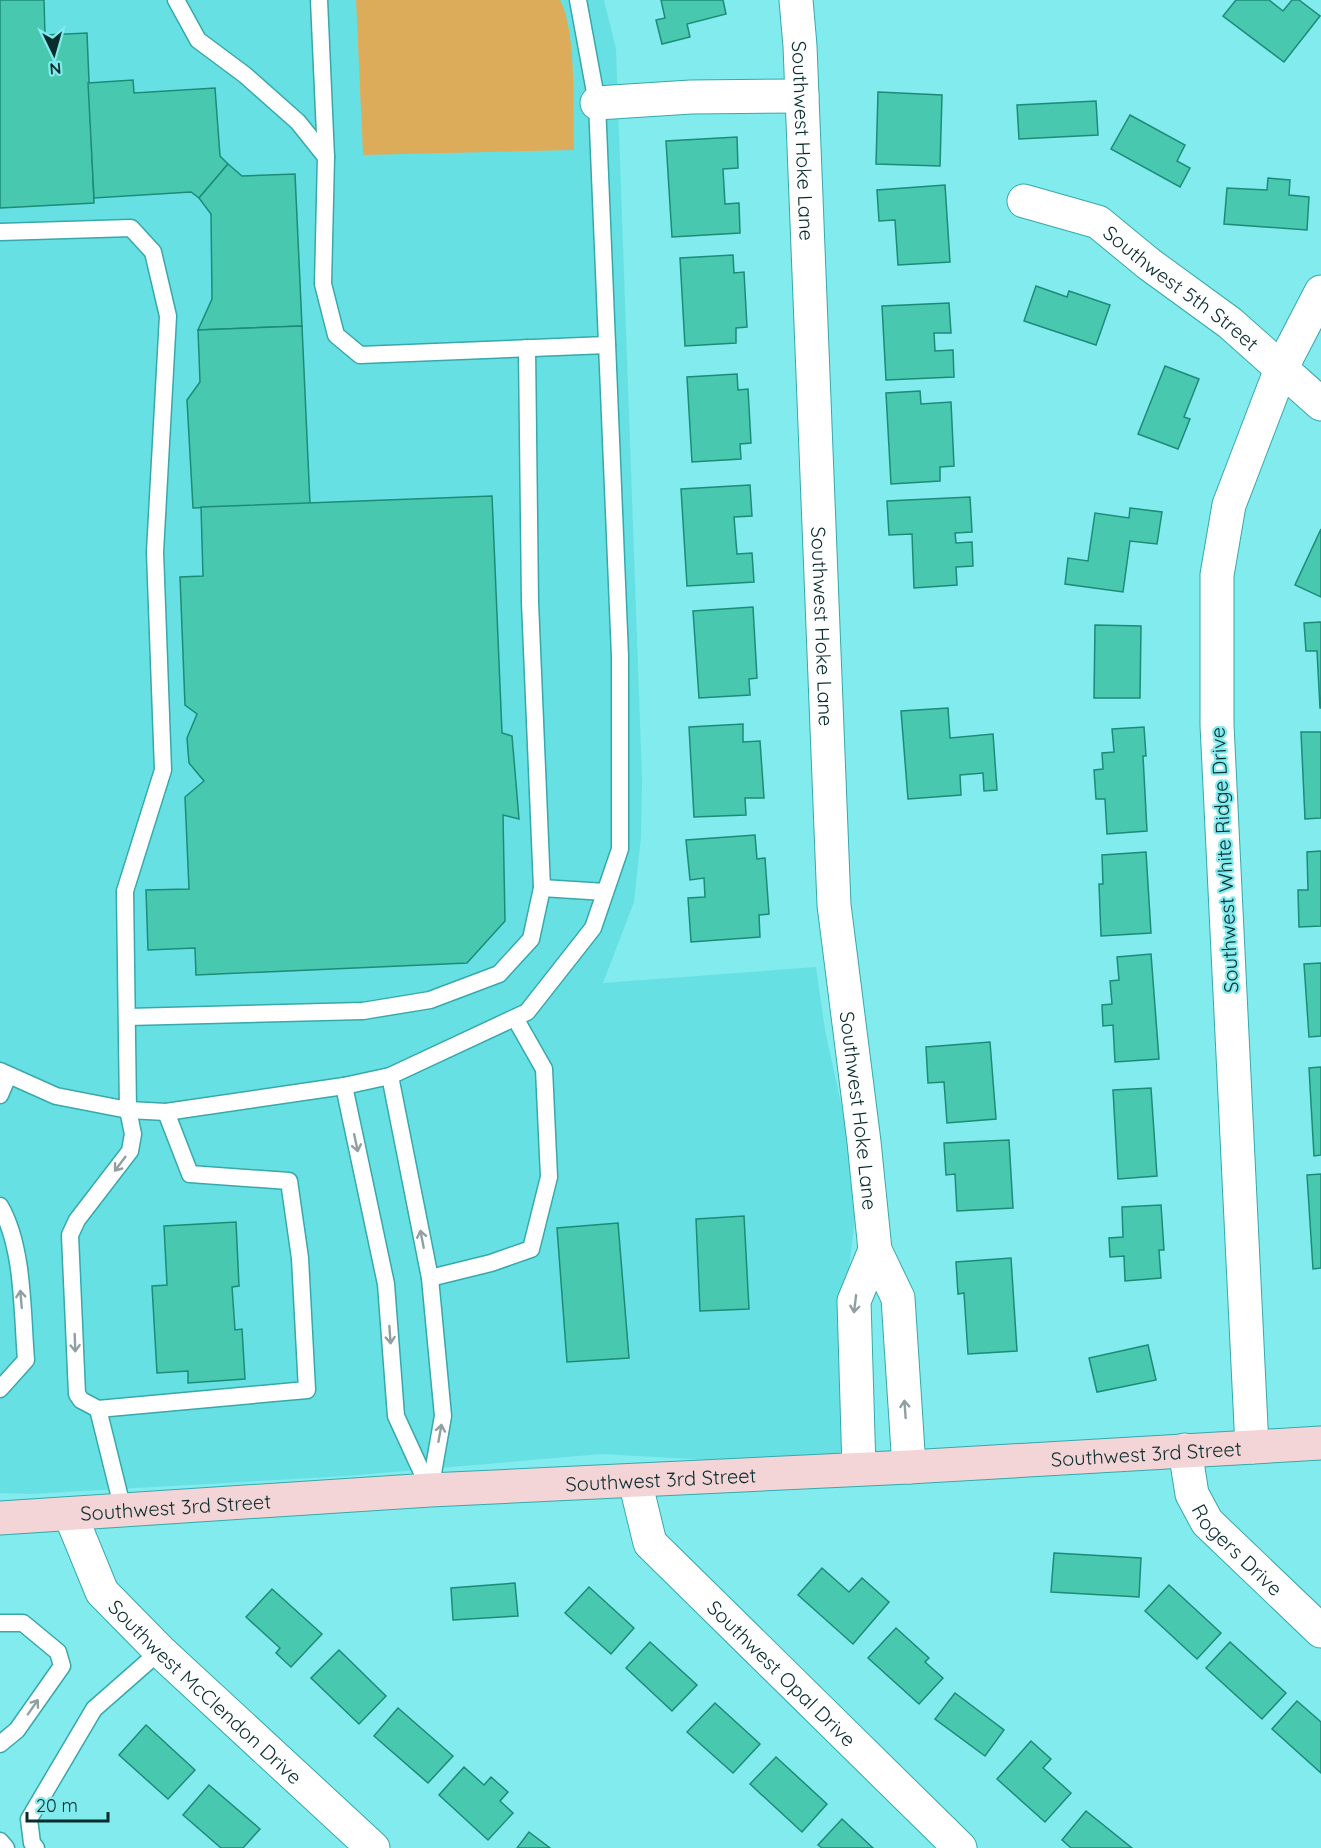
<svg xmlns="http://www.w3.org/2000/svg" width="1321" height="1848" font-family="Quicksand,sans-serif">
<rect width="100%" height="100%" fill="#81ebee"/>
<path fill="#67e0e4" d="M 0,0 L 604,0 L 616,49 L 642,779 L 641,837 L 634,902 L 603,983 L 816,967 L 825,1030 L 848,1136 L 856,1210 L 844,1310 L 848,1445 L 831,1460 L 797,1465 L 602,1454 L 346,1476 L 30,1494 L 0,1493 Z"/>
<path fill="#ddac5b" d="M 356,0 L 560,0 C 577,31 573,113 574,150 L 363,155 Z"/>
<g fill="#49c8b0" stroke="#1c8b78" stroke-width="1.5">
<path d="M 0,0 L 44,0 L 45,35 L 87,33 L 94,203 L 0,208 Z"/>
<path d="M 661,0 L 723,0 L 726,14 L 687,24 L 690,37 L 662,44 L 656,20 L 665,18 Z"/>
<path d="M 1236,0 L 1269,0 L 1283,11 L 1292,0 L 1299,0 L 1320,16 L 1284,62 L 1223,16 Z"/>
<path d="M 133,80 L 134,93 L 215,88 L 220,156 L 228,164 L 199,198 L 191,192 L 94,198 L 88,83 Z"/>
<path d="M 878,92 L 942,95 L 940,166 L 876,164 Z"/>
<path d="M 1096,101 L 1098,135 L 1019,139 L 1017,105 Z"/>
<path d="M 1130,115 L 1185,145 L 1177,161 L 1190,168 L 1180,187 L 1111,149 Z"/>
<path d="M 737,137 L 738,168 L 723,169 L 725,204 L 739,203 L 740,233 L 672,237 L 666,141 Z"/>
<path d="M 228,164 L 242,176 L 295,174 L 302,326 L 198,330 L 212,299 L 211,214 L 199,198 Z"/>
<path d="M 1268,178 L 1290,180 L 1289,195 L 1309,197 L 1307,230 L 1224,224 L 1227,188 L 1267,190 Z"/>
<path d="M 945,185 L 950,262 L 898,265 L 895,220 L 879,221 L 877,190 Z"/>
<path d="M 733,255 L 734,273 L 744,272 L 747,327 L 736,328 L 736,343 L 685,346 L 680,258 Z"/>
<path d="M 1036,286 L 1067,297 L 1069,291 L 1110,305 L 1096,345 L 1024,321 Z"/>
<path d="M 949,303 L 951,333 L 934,333 L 935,351 L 953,350 L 954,377 L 886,380 L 882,306 Z"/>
<path d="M 302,326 L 310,504 L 193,508 L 187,400 L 200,382 L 198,330 Z"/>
<path d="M 1165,366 L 1199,379 L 1184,417 L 1190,419 L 1178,449 L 1138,434 Z"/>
<path d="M 737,374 L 738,390 L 748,389 L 751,443 L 740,444 L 741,459 L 692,462 L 687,377 Z"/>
<path d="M 920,391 L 921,404 L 951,402 L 954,466 L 940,467 L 940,481 L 891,484 L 886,393 Z"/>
<path d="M 750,485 L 752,516 L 734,517 L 737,554 L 752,553 L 754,582 L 687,586 L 681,489 Z"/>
<path d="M 492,496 L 502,733 L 512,736 L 519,819 L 503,815 L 505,921 L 467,963 L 196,975 L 195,948 L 148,950 L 146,890 L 189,889 L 185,797 L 204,781 L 189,763 L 187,738 L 197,714 L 185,705 L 180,577 L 203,576 L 201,507 Z"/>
<path d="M 970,497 L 972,532 L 955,533 L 956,543 L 972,542 L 973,566 L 956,567 L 957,585 L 914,588 L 912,534 L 889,535 L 887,501 Z"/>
<path d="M 1130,508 L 1162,512 L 1157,544 L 1130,541 L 1123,592 L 1065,584 L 1068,558 L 1088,561 L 1095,513 L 1129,518 Z"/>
<path d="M 1321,529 L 1321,597 L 1295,585 Z"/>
<path d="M 753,607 L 757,678 L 749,679 L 750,695 L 699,698 L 693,611 Z"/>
<path d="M 1321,622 L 1321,708 L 1320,708 L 1317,651 L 1306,651 L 1304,623 Z"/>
<path d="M 1095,625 L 1141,626 L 1140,698 L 1094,698 Z"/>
<path d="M 948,708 L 950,738 L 993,734 L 997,790 L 984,791 L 983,773 L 960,775 L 961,795 L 908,799 L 901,711 Z"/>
<path d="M 743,724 L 743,742 L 760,741 L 764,798 L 745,798 L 746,815 L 694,817 L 689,727 Z"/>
<path d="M 1144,727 L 1146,756 L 1143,756 L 1147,831 L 1107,834 L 1105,799 L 1096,799 L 1094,770 L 1103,769 L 1102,753 L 1114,752 L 1112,729 Z"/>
<path d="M 1301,732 L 1321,732 L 1321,818 L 1305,819 Z"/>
<path d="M 755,835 L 757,859 L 765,858 L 769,914 L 759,915 L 760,937 L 691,942 L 688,898 L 705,897 L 704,878 L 690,880 L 686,840 Z"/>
<path d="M 1321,851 L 1321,926 L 1299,927 L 1298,890 L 1308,890 L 1307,852 Z"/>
<path d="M 1146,852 L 1151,933 L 1101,936 L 1099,884 L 1103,884 L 1102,855 Z"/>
<path d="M 1151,954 L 1159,1059 L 1115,1062 L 1113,1025 L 1103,1026 L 1102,1005 L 1112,1004 L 1110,981 L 1119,980 L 1117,957 Z"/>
<path d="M 1321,963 L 1321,1036 L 1309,1037 L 1304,964 Z"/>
<path d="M 990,1042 L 996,1119 L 947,1123 L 944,1082 L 928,1083 L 926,1047 Z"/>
<path d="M 1321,1067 L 1321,1155 L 1314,1156 L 1309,1068 Z"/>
<path d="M 1151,1088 L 1157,1176 L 1118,1179 L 1113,1090 Z"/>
<path d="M 1009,1140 L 1013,1208 L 957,1211 L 955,1174 L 946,1175 L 944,1143 Z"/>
<path d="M 1321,1174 L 1321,1268 L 1313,1269 L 1307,1175 Z"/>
<path d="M 1161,1205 L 1164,1250 L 1159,1250 L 1161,1278 L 1125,1281 L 1124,1256 L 1110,1257 L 1109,1238 L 1123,1237 L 1122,1207 Z"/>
<path d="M 744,1216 L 749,1309 L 700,1311 L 696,1219 Z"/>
<path d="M 236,1222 L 239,1286 L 232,1287 L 235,1330 L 242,1329 L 245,1379 L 188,1383 L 188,1371 L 157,1373 L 152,1286 L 167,1285 L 164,1226 Z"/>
<path d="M 618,1223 L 629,1358 L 567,1362 L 557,1228 Z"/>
<path d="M 1011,1258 L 1017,1351 L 968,1354 L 964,1293 L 958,1294 L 956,1262 Z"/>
<path d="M 1148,1345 L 1156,1380 L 1097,1392 L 1089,1358 Z"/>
<path d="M 1054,1553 L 1141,1558 L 1139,1597 L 1051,1592 Z"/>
<path d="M 822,1568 L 849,1592 L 862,1578 L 889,1602 L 853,1644 L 798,1595 Z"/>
<path d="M 515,1583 L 518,1616 L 453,1620 L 451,1588 Z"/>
<path d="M 1169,1585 L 1221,1633 L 1197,1659 L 1145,1611 Z"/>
<path d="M 589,1587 L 634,1628 L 611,1654 L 565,1613 Z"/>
<path d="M 272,1589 L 322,1634 L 291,1667 L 276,1653 L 280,1648 L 246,1617 Z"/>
<path d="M 896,1628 L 929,1658 L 925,1662 L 943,1678 L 919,1704 L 868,1658 Z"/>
<path d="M 650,1642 L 697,1685 L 672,1711 L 626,1668 Z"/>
<path d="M 1230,1642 L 1286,1693 L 1262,1719 L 1206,1668 Z"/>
<path d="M 339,1650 L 386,1696 L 359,1724 L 311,1678 Z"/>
<path d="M 955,1693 L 1004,1730 L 985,1756 L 935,1719 Z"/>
<path d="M 1297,1701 L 1321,1722 L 1321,1773 L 1272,1729 Z"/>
<path d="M 715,1703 L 760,1744 L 733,1773 L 687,1732 Z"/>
<path d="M 398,1708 L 453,1756 L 428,1783 L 374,1736 Z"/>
<path d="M 146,1725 L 195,1770 L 168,1799 L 119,1755 Z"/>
<path d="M 1031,1741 L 1051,1759 L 1043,1768 L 1071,1793 L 1045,1822 L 997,1779 Z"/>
<path d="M 776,1757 L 827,1804 L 802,1832 L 750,1784 Z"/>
<path d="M 464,1767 L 484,1785 L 491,1777 L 508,1792 L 500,1801 L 513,1813 L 488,1840 L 439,1795 Z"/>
<path d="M 209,1785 L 260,1829 L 243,1848 L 221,1848 L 183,1815 Z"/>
<path d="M 1086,1811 L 1132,1848 L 1071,1848 L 1062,1840 Z"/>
<path d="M 842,1819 L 873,1848 L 822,1848 L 818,1845 Z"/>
<path d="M 529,1832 L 550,1848 L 517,1848 Z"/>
</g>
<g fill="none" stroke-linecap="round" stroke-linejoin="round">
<g stroke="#38a8ab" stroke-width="19">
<g id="lane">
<path d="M 176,0 L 198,40 L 245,75 L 298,122 L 326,157 L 323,284 L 336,335 L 360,355 L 607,345"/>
<path d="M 319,0 L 326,157"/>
<path d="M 0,232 L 131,228 L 153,252 L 168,316 L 155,552 L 163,770 L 125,891 L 128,1110 L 133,1134 L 130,1151 L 77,1220 L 70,1235 L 77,1394 L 81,1400 L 98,1409"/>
<path d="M 527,348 L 530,602 L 542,888 L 605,892"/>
<path d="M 128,1017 L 363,1011 L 430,1000 L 499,974 L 531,939 L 542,888"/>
<path d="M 0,1071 L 56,1096 L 128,1110 L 166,1112 L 344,1086 L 390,1076 L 527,1012 L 593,928 L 620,849 L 620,656 L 597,103 L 578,0"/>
<path d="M 390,1076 L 430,1278 L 443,1416 L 430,1490"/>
<path d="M 344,1086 L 386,1284 L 396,1416 L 430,1490"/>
<path d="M 0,1095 L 8,1076"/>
<path d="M 0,1206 C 24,1247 22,1313 26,1360 L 0,1389"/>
<path d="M 430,1278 L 491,1263 L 531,1249 L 549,1177 L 544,1069 L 515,1018"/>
<path d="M 123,1510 L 98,1409 L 307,1390 L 300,1258 L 289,1181 L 190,1174 L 166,1112"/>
<path d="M 0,1623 L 23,1623 L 58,1652 L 62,1666 L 17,1730 L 0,1744"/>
<path d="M 0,1841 L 6,1848"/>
<path d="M 36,1848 L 32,1843 L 29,1819 L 94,1709 L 160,1651"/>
</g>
</g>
<g stroke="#38a8ab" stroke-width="35">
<g id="street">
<path id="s1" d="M 796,0 L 800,46 L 834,905 L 864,1142 L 875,1250 L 898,1298 L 909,1467"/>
<path d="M 597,103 L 691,97 L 802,96"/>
<path id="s2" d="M 1024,201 L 1098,222 L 1149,264 L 1230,323 L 1321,404"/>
<path d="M 1252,1447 L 1217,725 L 1217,575 L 1229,505 L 1281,369 L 1321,292"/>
<path id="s3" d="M 1185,1450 L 1192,1494 L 1207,1522 L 1321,1631"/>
<path d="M 859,1469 L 854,1301 L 875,1250"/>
<path id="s4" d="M 635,1481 L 650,1543 L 960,1848"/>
<path id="s5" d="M 70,1514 L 102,1592 L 160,1651 L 373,1848"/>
</g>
</g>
<g stroke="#38a8ab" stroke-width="35">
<g id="secondary">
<path id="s6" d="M 0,1518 L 430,1490 L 909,1467 L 1321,1443"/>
</g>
</g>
<use href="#lane" stroke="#fff" stroke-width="16"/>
<use href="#street" stroke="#fff" stroke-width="33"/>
<use href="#secondary" stroke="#f4d5d7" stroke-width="33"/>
</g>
<defs><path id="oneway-shaft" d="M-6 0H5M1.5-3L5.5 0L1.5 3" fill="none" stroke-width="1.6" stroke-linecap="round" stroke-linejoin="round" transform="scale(1.5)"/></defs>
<g stroke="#90a0a0">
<use href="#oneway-shaft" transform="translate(356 1143) rotate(78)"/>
<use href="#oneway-shaft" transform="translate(120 1164) rotate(127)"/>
<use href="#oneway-shaft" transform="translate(422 1239) rotate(-101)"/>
<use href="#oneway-shaft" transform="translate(21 1299) rotate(-95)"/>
<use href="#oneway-shaft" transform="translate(855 1304) rotate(97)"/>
<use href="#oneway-shaft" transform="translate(390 1335) rotate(86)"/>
<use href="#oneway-shaft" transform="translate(75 1343) rotate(88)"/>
<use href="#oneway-shaft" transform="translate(905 1409) rotate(-94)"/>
<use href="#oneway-shaft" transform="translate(440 1433) rotate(-80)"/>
<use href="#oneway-shaft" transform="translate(33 1707) rotate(-55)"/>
</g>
<g text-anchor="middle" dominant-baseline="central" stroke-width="4.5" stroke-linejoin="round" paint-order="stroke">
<g font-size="20" fill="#092c2d" stroke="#81ebee">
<text stroke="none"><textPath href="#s1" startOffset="141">Southwest Hoke Lane</textPath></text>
<text stroke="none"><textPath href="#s2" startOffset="183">Southwest 5th Street</textPath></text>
<text stroke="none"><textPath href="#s1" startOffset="627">Southwest Hoke Lane</textPath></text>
<text transform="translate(1224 860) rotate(-93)">Southwest White Ridge Drive</text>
<text stroke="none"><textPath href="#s1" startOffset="1113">Southwest Hoke Lane</textPath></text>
<text stroke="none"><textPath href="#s6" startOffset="1148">Southwest 3rd Street</textPath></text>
<text stroke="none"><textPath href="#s6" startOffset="662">Southwest 3rd Street</textPath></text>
<text stroke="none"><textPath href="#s6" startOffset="176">Southwest 3rd Street</textPath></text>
<text stroke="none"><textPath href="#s3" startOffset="117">Rogers Drive</textPath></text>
<text stroke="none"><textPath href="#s4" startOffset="249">Southwest Opal Drive</textPath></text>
<text stroke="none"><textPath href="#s5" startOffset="228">Southwest McClendon Drive</textPath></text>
</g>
</g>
<g transform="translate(54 54) rotate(175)" stroke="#81ebee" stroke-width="4.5" paint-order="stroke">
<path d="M0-4.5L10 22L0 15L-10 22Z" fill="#092c2d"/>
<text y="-9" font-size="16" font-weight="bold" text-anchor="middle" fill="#092c2d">N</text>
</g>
<path d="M27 1812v9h81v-9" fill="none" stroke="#092c2d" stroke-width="3"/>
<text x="36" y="1812" font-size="18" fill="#092c2d" stroke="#81ebee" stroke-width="4.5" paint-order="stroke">20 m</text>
</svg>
